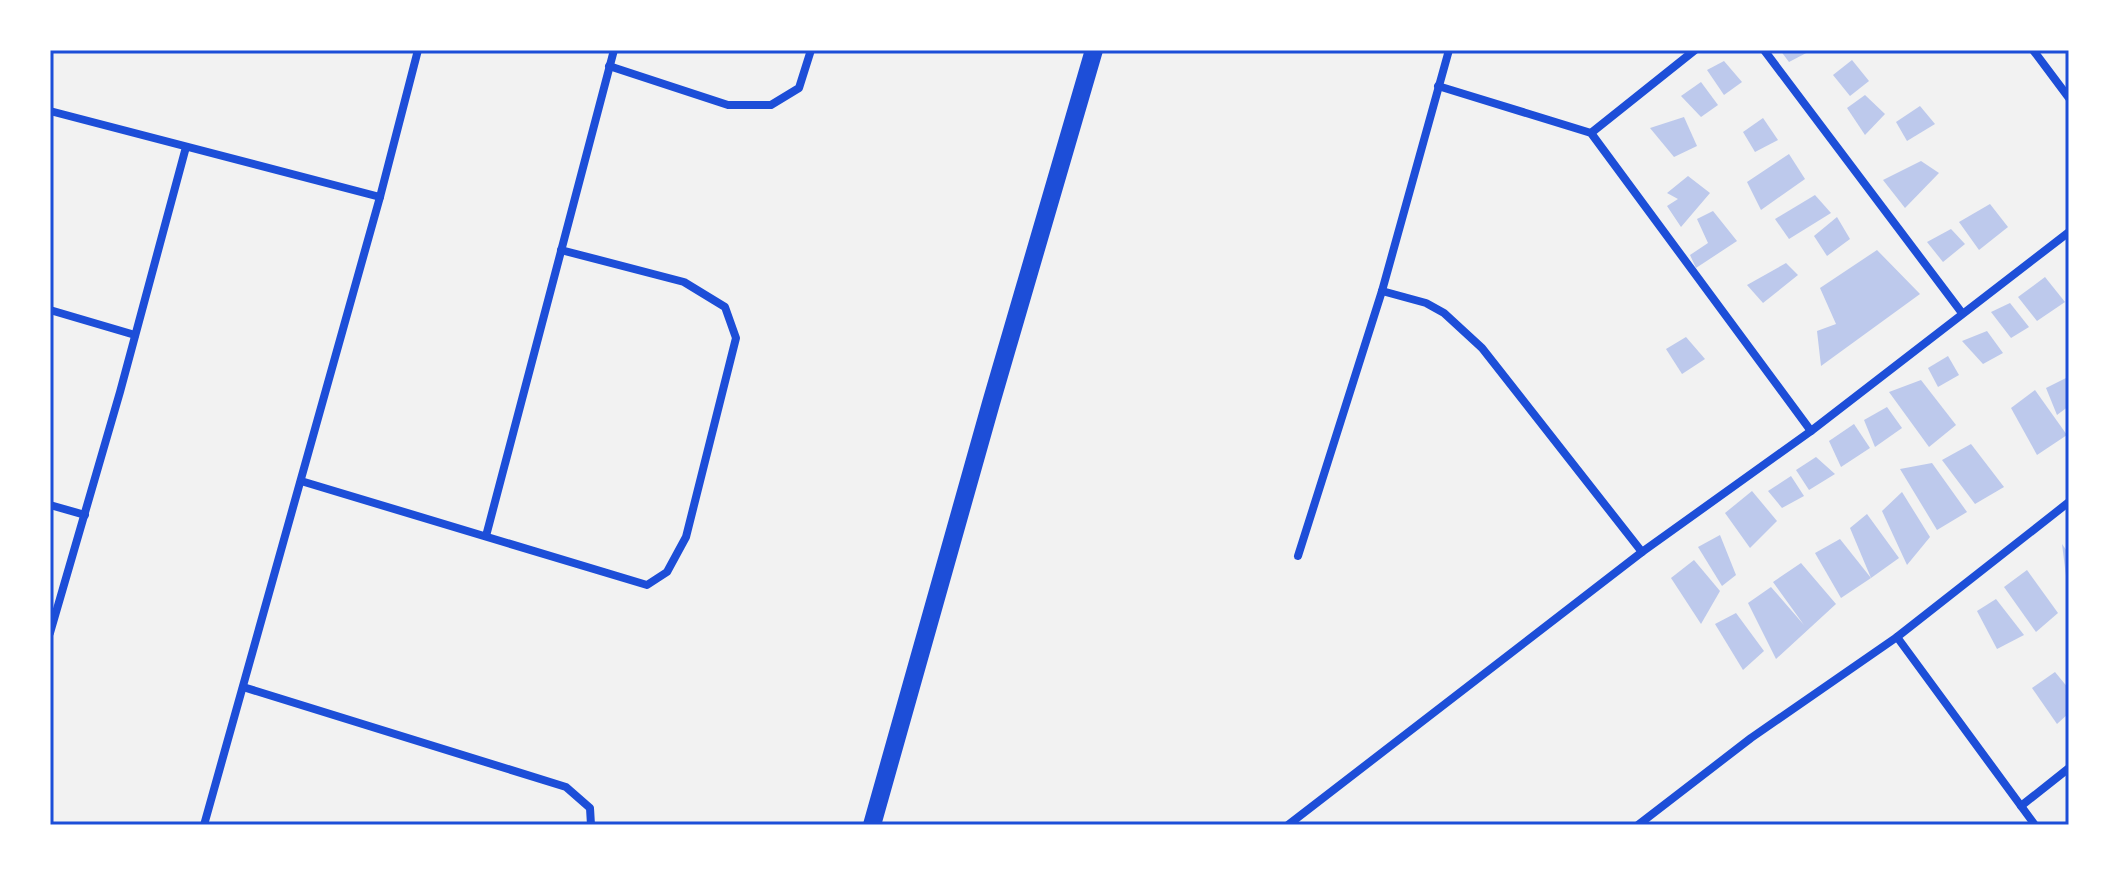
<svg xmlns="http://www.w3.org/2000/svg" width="2119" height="875" font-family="'Open Sans',sans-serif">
<rect width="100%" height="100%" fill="#f2f2f2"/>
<g fill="#bdc9ec">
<path d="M 1780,50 L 1812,50 L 1789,62 Z"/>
<path d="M 1852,60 L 1869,81 L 1850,96 L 1833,75 Z"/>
<path d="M 1724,61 L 1742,82 L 1724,95 L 1707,70 Z"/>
<path d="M 1701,82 L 1718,105 L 1701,117 L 1681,96 Z"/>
<path d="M 1865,95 L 1885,114 L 1865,135 L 1847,108 Z"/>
<path d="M 1920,106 L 1935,124 L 1907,141 L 1896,122 Z"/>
<path d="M 1684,117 L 1697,146 L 1674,157 L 1650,128 Z"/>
<path d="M 1763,118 L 1778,140 L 1755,152 L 1743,132 Z"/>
<path d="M 1789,154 L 1805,179 L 1761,210 L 1747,182 Z"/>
<path d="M 1921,161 L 1939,173 L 1905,208 L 1883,180 Z"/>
<path d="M 1688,176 L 1710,193 L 1681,227 L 1667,206 L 1678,199 L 1667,193 Z"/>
<path d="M 1815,195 L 1831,213 L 1789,239 L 1775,219 Z"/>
<path d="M 1990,204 L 2008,227 L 1979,250 L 1959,222 Z"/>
<path d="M 1713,211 L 1737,241 L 1696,268 L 1690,255 L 1708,243 L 1697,219 Z"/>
<path d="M 1837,217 L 1850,239 L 1827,256 L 1814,236 Z"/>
<path d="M 1951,229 L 1965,244 L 1943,262 L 1927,242 Z"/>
<path d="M 1877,250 L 1920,294 L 1821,366 L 1817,331 L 1836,324 L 1820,288 Z"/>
<path d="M 1786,263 L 1798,275 L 1763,303 L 1747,285 Z"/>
<path d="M 2045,277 L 2065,302 L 2037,321 L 2018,297 Z"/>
<path d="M 2010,303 L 2029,327 L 2011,338 L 1991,312 Z"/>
<path d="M 1987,331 L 2003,353 L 1983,364 L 1962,341 Z"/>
<path d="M 1686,337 L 1705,359 L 1682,374 L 1666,349 Z"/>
<path d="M 1948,356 L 1959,375 L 1938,387 L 1928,368 Z"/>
<path d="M 2068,377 L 2069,406 L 2057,415 L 2046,388 Z"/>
<path d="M 1921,380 L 1956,425 L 1929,447 L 1889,392 Z"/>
<path d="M 2035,390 L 2067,435 L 2037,455 L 2011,408 Z"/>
<path d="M 1887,407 L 1902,428 L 1875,447 L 1864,420 Z"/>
<path d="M 1854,424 L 1870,448 L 1841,467 L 1829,441 Z"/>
<path d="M 1971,444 L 2004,487 L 1975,504 L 1942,460 Z"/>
<path d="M 1816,457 L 1835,474 L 1809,490 L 1796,470 Z"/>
<path d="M 1932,463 L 1967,512 L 1937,530 L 1900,469 Z"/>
<path d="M 1791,476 L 1804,496 L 1782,508 L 1768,491 Z"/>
<path d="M 1752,491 L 1777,521 L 1750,548 L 1725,513 Z"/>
<path d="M 1902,492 L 1930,537 L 1907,565 L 1882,511 Z"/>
<path d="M 1867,514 L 1899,558 L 1871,578 L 1850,528 Z"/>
<path d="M 1720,535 L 1736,575 L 1722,586 L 1698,547 Z"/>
<path d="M 1840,539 L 1871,578 L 1841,598 L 1815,553 Z"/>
<path d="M 2062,544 L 2069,554 L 2069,584 L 2067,584 Z"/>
<path d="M 1694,560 L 1720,591 L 1701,624 L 1671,578 Z"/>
<path d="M 1801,563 L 1836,604 L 1776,659 L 1748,603 L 1771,587 L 1804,625 L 1773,582 Z"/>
<path d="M 2027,570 L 2058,613 L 2036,632 L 2004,587 Z"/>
<path d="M 1996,599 L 2024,635 L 1997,649 L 1977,611 Z"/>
<path d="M 1736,613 L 1764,651 L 1743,670 L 1715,624 Z"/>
<path d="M 2055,672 L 2069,689 L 2069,713 L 2057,724 L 2032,688 Z"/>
</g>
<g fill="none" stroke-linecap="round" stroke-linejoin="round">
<g stroke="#1d4ed8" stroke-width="8">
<path d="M 1764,50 L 1962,313"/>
<path d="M 2033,50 L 2069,98"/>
<path d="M 609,66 L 728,105 L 771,105 L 799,88 L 811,50"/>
<path d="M 1438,86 L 1591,133 L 1811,431"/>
<path d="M 50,111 L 380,197"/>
<path d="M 1591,133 L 1695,50"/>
<path d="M 1382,291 L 1426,303 L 1444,313 L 1482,348 L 1642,552"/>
<path d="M 50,310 L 135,335"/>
<path d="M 301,481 L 647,585 L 667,572 L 686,537 L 736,338 L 725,307 L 684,282 L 561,250"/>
<path d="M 50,505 L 85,515"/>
<path d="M 486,536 L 614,50"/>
<path d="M 1298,556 L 1382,291 L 1449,50"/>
<path d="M 50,633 L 120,392 L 186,147"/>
<path d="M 1897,637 L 2035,825"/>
<path d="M 243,687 L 566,787 L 590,808 L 591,825"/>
<path d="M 2021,806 L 2069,768"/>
<path d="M 204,825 L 380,197 L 418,50"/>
<path d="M 1288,825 L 1642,552 L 1811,431 L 2069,232"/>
<path d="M 1638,825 L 1751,738 L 1897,637 L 2069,502"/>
</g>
<path stroke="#1d4ed8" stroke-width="18" d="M 872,825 L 991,403 L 1094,50"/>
</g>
<rect width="2119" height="875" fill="none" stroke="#ffffff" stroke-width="104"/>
<rect x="52" y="52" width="2015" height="771" fill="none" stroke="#1d4ed8" stroke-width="3"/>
</svg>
